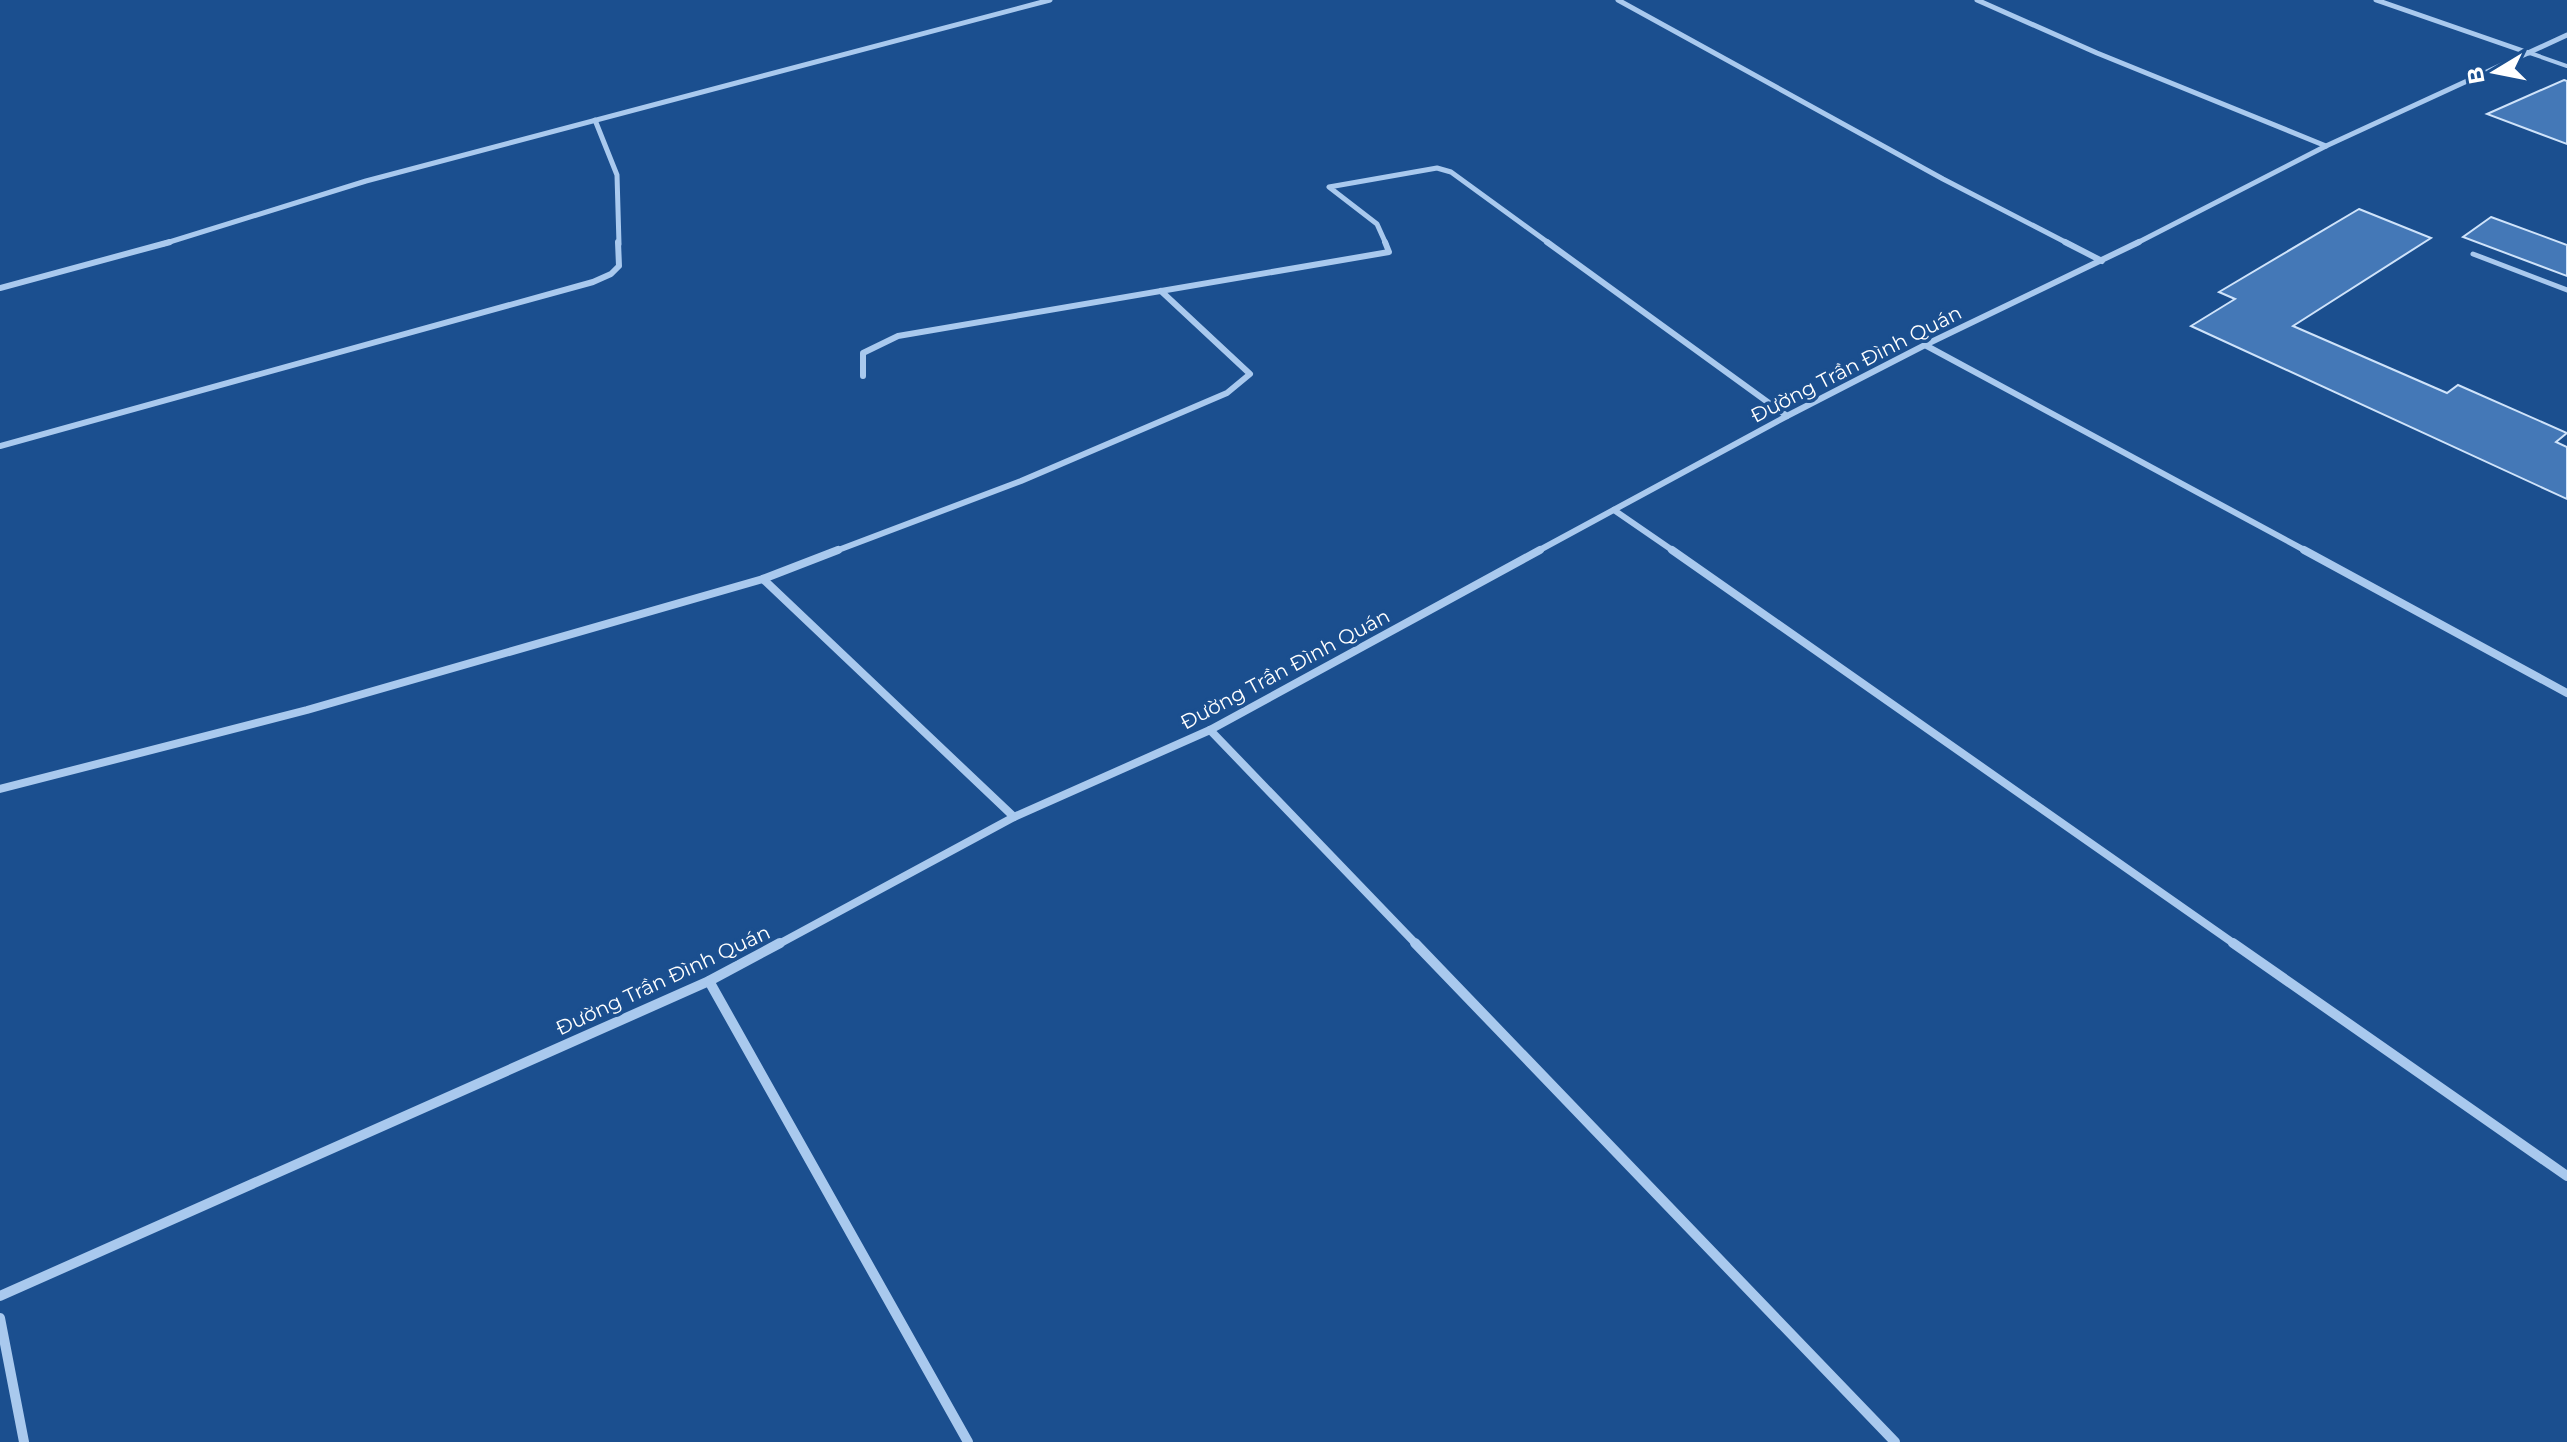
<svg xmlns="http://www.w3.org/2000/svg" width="2567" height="1442" font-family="Montserrat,sans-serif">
<rect width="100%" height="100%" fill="#1b4f8f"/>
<g fill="#4478b7" stroke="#cfe3fa" stroke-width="2">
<path d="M 2564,80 L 2567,81 L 2567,144 L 2487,114 Z"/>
<path d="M 2359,209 L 2431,238 L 2293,326 L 2447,393 L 2458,385 L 2567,433 L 2556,442 L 2567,447 L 2567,499 L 2191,326 L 2235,299 L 2219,292 Z"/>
<path d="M 2491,217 L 2567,245 L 2567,276 L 2463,237 Z"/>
</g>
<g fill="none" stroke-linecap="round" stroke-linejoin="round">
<path stroke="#a9c9ee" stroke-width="4" d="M 2530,53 L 2567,66"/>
<path stroke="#a9c9ee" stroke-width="5" d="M 2473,254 L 2567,290"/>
<g stroke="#a9c9ee" stroke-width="5">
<path d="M 1618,0 L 1943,179 L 2069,244"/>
<path d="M 1977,0 L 2097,53 L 2326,146"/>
<path d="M 2376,0 L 2529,53"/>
<path d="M 595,120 L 617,175 L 619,244"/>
<path d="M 163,244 L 366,181 L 1050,0"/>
<path d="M 1386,244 L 1377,224 L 1329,187 L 1437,168 L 1451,172 L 1550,244"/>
<path d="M 2135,244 L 2326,146 L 2567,35"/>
</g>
<g stroke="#a9c9ee" stroke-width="6">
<path d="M 1547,242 L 1787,416"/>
<path d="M 2065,242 L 2102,261"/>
<path d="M 0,288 L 170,242"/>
<path d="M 1925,345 L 2308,552"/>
<path d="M 863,376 L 863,353 L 898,336 L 1389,252 L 1385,242"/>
<path d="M 0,446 L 593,282 L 611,274 L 619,266 L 618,242"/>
<path d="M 1614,510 L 1675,552"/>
<path d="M 833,552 L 1021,481 L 1227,393 L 1250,374 L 1161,291"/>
<path d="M 1536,552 L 1787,416 L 1925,345 L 2139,242"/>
</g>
<g stroke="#a9c9ee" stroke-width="8">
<path d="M 1672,550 L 2236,945"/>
<path d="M 2304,550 L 2567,693"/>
<path d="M 763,579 L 1014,817"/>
<path d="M 1210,730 L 1417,945"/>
<path d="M 0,789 L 307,710 L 763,579 L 838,550"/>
<path d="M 777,945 L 1014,817 L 1210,730 L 1540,550"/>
</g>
<g stroke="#a9c9ee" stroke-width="10">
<path d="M 1415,943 L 1895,1442"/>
<path d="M 2233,943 L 2567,1176"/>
<path d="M 709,981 L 968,1442"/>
<path d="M 0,1296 L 709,981 L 780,943"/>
<path d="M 0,1318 L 24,1442"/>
</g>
</g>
<g text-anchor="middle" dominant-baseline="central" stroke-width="7" stroke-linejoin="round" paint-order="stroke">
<g font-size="20" fill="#fff" stroke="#1b4f8f">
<text transform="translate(1856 364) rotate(-27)">Đường Trần Đình Quán</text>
<text transform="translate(1285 669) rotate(-28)">Đường Trần Đình Quán</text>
<text transform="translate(663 980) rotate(-25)">Đường Trần Đình Quán</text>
</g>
</g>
<g transform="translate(2495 72) rotate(260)" stroke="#1b4f8f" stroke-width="6" paint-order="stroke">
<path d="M0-6L14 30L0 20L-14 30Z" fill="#ffffff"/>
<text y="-12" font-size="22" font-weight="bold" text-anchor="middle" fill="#ffffff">B</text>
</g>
</svg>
